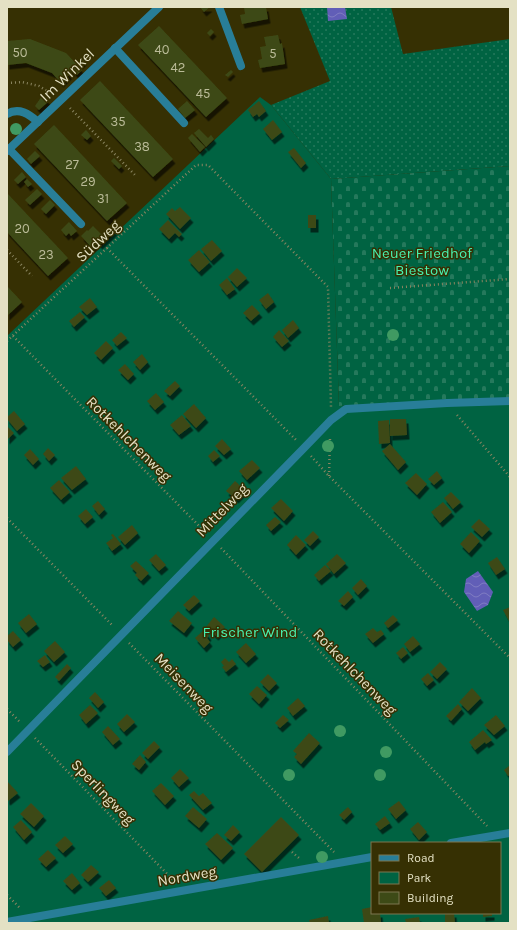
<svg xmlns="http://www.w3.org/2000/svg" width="517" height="930" font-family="Karla,sans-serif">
<defs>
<pattern id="grass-dots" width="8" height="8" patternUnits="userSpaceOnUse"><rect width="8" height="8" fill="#006342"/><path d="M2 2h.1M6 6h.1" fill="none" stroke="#25795c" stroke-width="1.8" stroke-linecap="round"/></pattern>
<pattern id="cemetery-stones" width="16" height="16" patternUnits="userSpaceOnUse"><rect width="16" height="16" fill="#006342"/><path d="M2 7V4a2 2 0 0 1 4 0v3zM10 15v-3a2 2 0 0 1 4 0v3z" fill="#25795c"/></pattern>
<pattern id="water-waves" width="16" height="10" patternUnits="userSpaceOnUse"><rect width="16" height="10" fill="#615eb7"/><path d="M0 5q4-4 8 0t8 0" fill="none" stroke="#7f7cc2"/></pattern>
<filter id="shadow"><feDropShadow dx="2.5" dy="4.5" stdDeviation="0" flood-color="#0009"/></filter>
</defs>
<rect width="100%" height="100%" fill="#363003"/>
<path fill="url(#grass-dots)" d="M 300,7 L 391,7 L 403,54 L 510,39 L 510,166 L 331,179 L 271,105 L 330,81 Z"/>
<path fill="url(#cemetery-stones)" d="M 510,166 L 510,398 L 339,406 L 331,179 Z"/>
<path fill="#006342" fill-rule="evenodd" d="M 260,97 L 271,105 L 331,179 L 339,406 L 510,398 L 510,923 L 7,923 L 7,336 ZM 372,843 L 500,843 L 500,913 L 372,913 Z"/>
<g fill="url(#water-waves)">
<path d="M 327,7 L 345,7 L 347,19 L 328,21 Z"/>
<path d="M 478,571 L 493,592 L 488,605 L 477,611 L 464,592 L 466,579 Z"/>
</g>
<g fill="#3d4a16" filter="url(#shadow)">
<path d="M 200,7 L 210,7 L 204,12 Z"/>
<path d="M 244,7 L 266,7 L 268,19 L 242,24 L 240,15 L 245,14 Z"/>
<path d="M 159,26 L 227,98 L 206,117 L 138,45 Z"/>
<path d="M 211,29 L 214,32 L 210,36 L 207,33 Z"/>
<path d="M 278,35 L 280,44 L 282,43 L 285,64 L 260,68 L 258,60 L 262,59 L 260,47 L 266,46 L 264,37 Z"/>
<path d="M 30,39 L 66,53 L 82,70 L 77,75 L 73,71 L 61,83 L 52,73 L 26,63 L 7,65 L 7,41 Z"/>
<path d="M 82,58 L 84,61 L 80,65 L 77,62 Z"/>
<path d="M 231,70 L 233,72 L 228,77 L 225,75 Z"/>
<path d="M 100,81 L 173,159 L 153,177 L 80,100 Z"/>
<path d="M 42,96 L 49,101 L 39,110 L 35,106 Z"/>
<path d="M 187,101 L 195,110 L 185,118 L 178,109 Z"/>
<path d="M 259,101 L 266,111 L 259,117 L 257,114 L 253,117 L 248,110 Z"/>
<path d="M 273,120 L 282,132 L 272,140 L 263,129 Z"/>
<path d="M 54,125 L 127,203 L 107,221 L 34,144 Z"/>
<path d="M 199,129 L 208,138 L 211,135 L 214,139 L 206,147 L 194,133 Z"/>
<path d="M 86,130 L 91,136 L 87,140 L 81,135 Z"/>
<path d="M 192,134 L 205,147 L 200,152 L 188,138 Z"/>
<path d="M 294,148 L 306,163 L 301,168 L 288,152 Z"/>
<path d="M 35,151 L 40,156 L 31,164 L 27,159 Z"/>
<path d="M 114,158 L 122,166 L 119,169 L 111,161 Z"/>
<path d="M 22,172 L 26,177 L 18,184 L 14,180 Z"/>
<path d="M 27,179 L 32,184 L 28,187 L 24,182 Z"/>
<path d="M 37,189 L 42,194 L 30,205 L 25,200 Z"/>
<path d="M 7,193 L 68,258 L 48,276 L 7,232 Z"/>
<path d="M 50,200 L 55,205 L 46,214 L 41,209 Z"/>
<path d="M 180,207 L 191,218 L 180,229 L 166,214 L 172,208 L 175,211 Z"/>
<rect x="308" y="215" width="8" height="13"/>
<path d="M 168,220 L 182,234 L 179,237 L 175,233 L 169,239 L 159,229 Z"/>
<path d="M 69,222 L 77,231 L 71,236 L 69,233 L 66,236 L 61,230 Z"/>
<path d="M 93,226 L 102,235 L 110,227 L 115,231 L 100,245 L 98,243 L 92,248 L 81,236 L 87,230 L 88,231 Z"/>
<path d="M 212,240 L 222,251 L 211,261 L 201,249 Z"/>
<path d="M 199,250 L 210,262 L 199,272 L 188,260 Z"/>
<path d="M 237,268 L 247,278 L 237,287 L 228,277 Z"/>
<path d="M 227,278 L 235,289 L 227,295 L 219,285 Z"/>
<path d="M 7,286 L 22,302 L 7,316 Z"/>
<path d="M 268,293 L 274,302 L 266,309 L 259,300 Z"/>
<path d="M 90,298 L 97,307 L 87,315 L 79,307 Z"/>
<path d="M 252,305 L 260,313 L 251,321 L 243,313 Z"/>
<path d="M 80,312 L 85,317 L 74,327 L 69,321 Z"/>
<path d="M 293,320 L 299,328 L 288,338 L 282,330 Z"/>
<path d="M 279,330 L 289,341 L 282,347 L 273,337 Z"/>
<path d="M 121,332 L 127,338 L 117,346 L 112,340 Z"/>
<path d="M 106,341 L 113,348 L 101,360 L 94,353 Z"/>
<path d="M 142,354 L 148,362 L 140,370 L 133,362 Z"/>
<path d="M 125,364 L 134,374 L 128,380 L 118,370 Z"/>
<path d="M 175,381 L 180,386 L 170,396 L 164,391 Z"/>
<path d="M 156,393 L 164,402 L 155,410 L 147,401 Z"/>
<path d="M 194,404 L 206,418 L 196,428 L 183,414 Z"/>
<path d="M 14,411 L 25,424 L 17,431 L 7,419 L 7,417 Z"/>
<path d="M 182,415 L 191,426 L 179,435 L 170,425 Z"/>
<path d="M 390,419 L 406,419 L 407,435 L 390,436 Z"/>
<path d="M 389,420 L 390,443 L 379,444 L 378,421 Z"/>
<path d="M 7,426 L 14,433 L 7,440 Z"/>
<path d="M 222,439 L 231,449 L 224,455 L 215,446 Z"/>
<path d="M 390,444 L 406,462 L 398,470 L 382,451 Z"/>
<path d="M 48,448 L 55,455 L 49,461 L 43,454 Z"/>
<path d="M 30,449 L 39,459 L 33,465 L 24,455 Z"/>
<path d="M 214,450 L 220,456 L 213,462 L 208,456 Z"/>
<path d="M 252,460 L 260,468 L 247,480 L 239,471 Z"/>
<path d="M 76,466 L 86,479 L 72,490 L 61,478 Z"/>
<path d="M 437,471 L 442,478 L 434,485 L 428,479 Z"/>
<path d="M 416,473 L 427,484 L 417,495 L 405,483 Z"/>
<path d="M 59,480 L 70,492 L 61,500 L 50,488 Z"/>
<path d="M 235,481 L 245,490 L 236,499 L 226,491 Z"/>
<path d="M 451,492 L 461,502 L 453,509 L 444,498 Z"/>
<path d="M 281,499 L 293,511 L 284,521 L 271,508 Z"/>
<path d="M 98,501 L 105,509 L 99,515 L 92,506 Z"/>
<path d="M 443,502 L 452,512 L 440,523 L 431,512 Z"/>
<path d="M 86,509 L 93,517 L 85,524 L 78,516 Z"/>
<path d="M 275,517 L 281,522 L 271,531 L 266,525 Z"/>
<path d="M 479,519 L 490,529 L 482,537 L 471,527 Z"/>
<path d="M 132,525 L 138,533 L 125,545 L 118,537 Z"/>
<path d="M 313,531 L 319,537 L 310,546 L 304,540 Z"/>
<path d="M 471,532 L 480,541 L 469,553 L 460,544 Z"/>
<path d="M 113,534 L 121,544 L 112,551 L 106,543 L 113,538 L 111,535 Z"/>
<path d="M 296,535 L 306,545 L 296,555 L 287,545 Z"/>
<path d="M 156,554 L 166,565 L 159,571 L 149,560 Z"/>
<path d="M 337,554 L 346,563 L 334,574 L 326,564 Z"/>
<path d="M 497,557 L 505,569 L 496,575 L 488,563 Z"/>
<path d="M 136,561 L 149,573 L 141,581 L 135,575 L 137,573 L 130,566 Z"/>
<path d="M 325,565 L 331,571 L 319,581 L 314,575 Z"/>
<path d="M 361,579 L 367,586 L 358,595 L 352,588 Z"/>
<path d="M 348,591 L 353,597 L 344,606 L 338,601 Z"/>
<path d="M 194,595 L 200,601 L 189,611 L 183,605 Z"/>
<path d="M 510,607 L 510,623 L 503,610 Z"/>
<path d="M 178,611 L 192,623 L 184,633 L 169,621 Z"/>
<path d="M 29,614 L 37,624 L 26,633 L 18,623 Z"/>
<path d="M 393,615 L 398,620 L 388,628 L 384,623 Z"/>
<path d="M 214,617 L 225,627 L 216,636 L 206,627 Z"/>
<path d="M 373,628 L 377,632 L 381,630 L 384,634 L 373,643 L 365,634 Z"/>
<path d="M 204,630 L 209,636 L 207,638 L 210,642 L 204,648 L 195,638 Z"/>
<path d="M 13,631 L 21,640 L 13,647 L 7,640 L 7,636 Z"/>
<path d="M 413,636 L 420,644 L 410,652 L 404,644 Z"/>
<path d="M 55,641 L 65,652 L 54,662 L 44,651 Z"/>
<path d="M 246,643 L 256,654 L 246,663 L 236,652 Z"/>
<path d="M 403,647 L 408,653 L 401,659 L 396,653 Z"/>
<path d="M 45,655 L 50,662 L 43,667 L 37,661 Z"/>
<path d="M 225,658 L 229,662 L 232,659 L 236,664 L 226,672 L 222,667 L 224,666 L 221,662 Z"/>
<path d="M 440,662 L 447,669 L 437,679 L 430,672 Z"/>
<path d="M 67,664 L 71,668 L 59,681 L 55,677 Z"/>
<path d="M 428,673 L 434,680 L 427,686 L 421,679 Z"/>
<path d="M 268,674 L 277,683 L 269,691 L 260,682 Z"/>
<path d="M 257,686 L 267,695 L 259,704 L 249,694 Z"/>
<path d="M 472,688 L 481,698 L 468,711 L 459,702 Z"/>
<path d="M 95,692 L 104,702 L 98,708 L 89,698 Z"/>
<path d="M 298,698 L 305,706 L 293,716 L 287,708 Z"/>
<path d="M 458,704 L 462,709 L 451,721 L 446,716 Z"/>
<path d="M 90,705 L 98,713 L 86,724 L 79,715 Z"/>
<path d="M 127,714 L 135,722 L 124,732 L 117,724 Z"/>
<path d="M 283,715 L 289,720 L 280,728 L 275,723 Z"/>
<path d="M 496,715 L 505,726 L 494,735 L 484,725 Z"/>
<path d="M 108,726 L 120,739 L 113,745 L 102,732 Z"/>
<path d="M 483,730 L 492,740 L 486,744 L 485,742 L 475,750 L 469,742 Z"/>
<path d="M 309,733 L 320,743 L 301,764 L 294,757 L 297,754 L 293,751 Z"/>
<path d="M 154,741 L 160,747 L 148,759 L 142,753 Z"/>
<path d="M 140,755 L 146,762 L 139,770 L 132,764 Z"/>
<path d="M 510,765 L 510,775 L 508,776 L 504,770 Z"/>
<path d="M 180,769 L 189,778 L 179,787 L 171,778 Z"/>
<path d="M 7,781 L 18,793 L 8,801 L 7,800 Z"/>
<path d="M 161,783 L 174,796 L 165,805 L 152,791 Z"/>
<path d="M 194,791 L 199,796 L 203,793 L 212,803 L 203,810 L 189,795 Z"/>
<path d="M 399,801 L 406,810 L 396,819 L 388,809 Z"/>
<path d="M 31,803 L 44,816 L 34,827 L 20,814 Z"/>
<path d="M 193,807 L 207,819 L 199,828 L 185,816 Z"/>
<path d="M 348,807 L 352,812 L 344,820 L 339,815 Z"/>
<path d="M 385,816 L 390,823 L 380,830 L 375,824 Z"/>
<path d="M 281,817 L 299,835 L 262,872 L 244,854 Z"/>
<path d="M 21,820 L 32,832 L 24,840 L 13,827 Z"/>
<path d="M 418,822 L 427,832 L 419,840 L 410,829 Z"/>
<path d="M 233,825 L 240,832 L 231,841 L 224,835 Z"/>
<path d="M 217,833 L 233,848 L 221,860 L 205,844 Z"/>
<path d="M 65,836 L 73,844 L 63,853 L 55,845 Z"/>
<path d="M 48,850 L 56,858 L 46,867 L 38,859 Z"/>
<path d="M 91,865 L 99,872 L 88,882 L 81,875 Z"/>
<path d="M 72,873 L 80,883 L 72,890 L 63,881 Z"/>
<path d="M 109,880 L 116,888 L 106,896 L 99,888 Z"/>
<path d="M 372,907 L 372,913 L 380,913 L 381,922 L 364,923 L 362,909 Z"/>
<path d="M 454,913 L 455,923 L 445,923 L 445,914 Z"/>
<path d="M 483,913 L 492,913 L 492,916 L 483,917 Z"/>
<path d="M 328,916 L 329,923 L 310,923 L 309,920 Z"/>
<path d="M 419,917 L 420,923 L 406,923 L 405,919 Z"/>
</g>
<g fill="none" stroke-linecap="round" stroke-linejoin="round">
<g stroke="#8a8560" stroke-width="2.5" stroke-dasharray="1 3" stroke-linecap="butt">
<path d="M 7,83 L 22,82 L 39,86 L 52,94"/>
<path d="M 70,108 L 135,175"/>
<path d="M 107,248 L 297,441"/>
<path d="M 7,250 L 32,276"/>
<path d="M 390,288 L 510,279"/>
<path d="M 13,336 L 206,533"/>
<path d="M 7,341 L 196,165 L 208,165 L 328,287 L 331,407"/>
<path d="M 457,415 L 510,477"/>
<path d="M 311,456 L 329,476 L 510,658"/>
<path d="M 329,476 L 330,438"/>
<path d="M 7,518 L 113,626"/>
<path d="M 221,548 L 487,826"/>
<path d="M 129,643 L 334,852"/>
<path d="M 7,709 L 21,723"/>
<path d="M 35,738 L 174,881"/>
<path d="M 292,852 L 299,858"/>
<path d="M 7,895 L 20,908"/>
</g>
<g stroke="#287e98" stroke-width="8">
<path d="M 7,752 L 304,448 L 331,420 L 346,409 L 447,403 L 510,401"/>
<path d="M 451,843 L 510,833"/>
<path d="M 7,922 L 372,857"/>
</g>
<g stroke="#287e98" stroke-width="8">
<path d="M 219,7 L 241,66"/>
<path d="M 115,48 L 184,123"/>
<path d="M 7,114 C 19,107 29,114 38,122"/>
<path d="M 9,149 L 81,224"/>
<path d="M 7,151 L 159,7"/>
</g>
</g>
<g fill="#409a62">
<circle cx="16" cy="129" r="6"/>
<circle cx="393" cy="335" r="6"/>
<circle cx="328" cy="446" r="6"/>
<circle cx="340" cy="731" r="6"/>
<circle cx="386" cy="752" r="6"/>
<circle cx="289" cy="775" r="6"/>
<circle cx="380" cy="775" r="6"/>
<circle cx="322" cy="857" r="6"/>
</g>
<g text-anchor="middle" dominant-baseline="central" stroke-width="3" stroke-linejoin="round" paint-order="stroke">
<g font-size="13" fill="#babb98">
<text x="162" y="49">40</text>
<text x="20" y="52">50</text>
<text x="273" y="53">5</text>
<text x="178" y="67">42</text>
<text x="203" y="93">45</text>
<text x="118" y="121">35</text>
<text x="142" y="146">38</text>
<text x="72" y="164">27</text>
<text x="88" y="181">29</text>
<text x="103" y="198">31</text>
<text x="22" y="228">20</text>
<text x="46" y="254">23</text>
</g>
<g font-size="15" fill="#e4e1c4" stroke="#363003">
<text transform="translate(67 75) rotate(-44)">Im Winkel</text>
<text transform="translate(98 241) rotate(-43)">Südweg</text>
<text transform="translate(129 439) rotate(45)">Rotkehlchenweg</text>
<text transform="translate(222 510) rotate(-46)">Mittelweg</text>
<text transform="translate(355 672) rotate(46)">Rotkehlchenweg</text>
<text transform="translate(184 683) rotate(46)">Meisenweg</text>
<text transform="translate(103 792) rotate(46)">Sperlingweg</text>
<text transform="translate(187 876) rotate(-10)">Nordweg</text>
</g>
<g font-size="15" fill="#48f1af" stroke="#363003">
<text x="422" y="253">Neuer Friedhof<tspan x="422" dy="17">Biestow</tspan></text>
<text x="250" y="632">Frischer Wind</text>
</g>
</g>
<rect width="517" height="930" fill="none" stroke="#e4e1c4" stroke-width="16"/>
<rect x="371" y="842" width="130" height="72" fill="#363003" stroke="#7c7750"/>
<rect x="379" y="855" width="20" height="6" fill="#287e98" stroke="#7c7750"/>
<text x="407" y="862" font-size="12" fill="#e4e1c4">Road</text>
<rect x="379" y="872" width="20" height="12" fill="#006342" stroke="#7c7750"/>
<text x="407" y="882" font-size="12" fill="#e4e1c4">Park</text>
<rect x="379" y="892" width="20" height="12" fill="#3d4a16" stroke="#7c7750"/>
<text x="407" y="902" font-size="12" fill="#e4e1c4">Building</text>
</svg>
